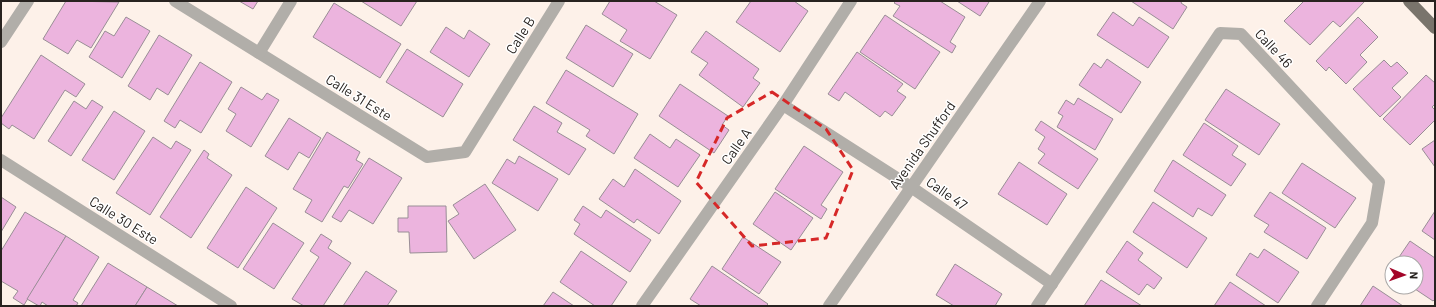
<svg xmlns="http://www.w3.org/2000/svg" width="1436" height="307" font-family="Barlow,sans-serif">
<rect width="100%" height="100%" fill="#fdf1e9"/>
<g fill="#ecb4de" stroke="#998e96">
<path d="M 66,1 L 119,2 L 91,48 L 77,40 L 68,54 L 43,39 Z"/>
<path d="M 239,1 L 258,1 L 253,9 Z"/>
<path d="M 361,1 L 417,1 L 401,26 Z"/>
<path d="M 610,1 L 654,1 L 677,15 L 650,59 L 620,41 L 627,30 L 602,14 Z"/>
<path d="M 751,1 L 794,1 L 808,11 L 780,52 L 736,22 Z"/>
<path d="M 896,1 L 940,1 L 965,17 L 950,42 L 956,46 L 952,53 L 893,16 L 900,6 L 894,3 Z"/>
<path d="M 957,1 L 988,1 L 989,2 L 980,16 Z"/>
<path d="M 1131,1 L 1182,1 L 1181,3 L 1187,7 L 1173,29 Z"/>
<path d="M 1304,1 L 1365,1 L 1340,27 L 1333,21 L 1310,45 L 1284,21 Z"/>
<path d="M 334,3 L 401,44 L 380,78 L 313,37 Z"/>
<path d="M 1113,12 L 1133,26 L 1139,17 L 1169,37 L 1148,68 L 1097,35 Z"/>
<path d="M 885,15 L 940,52 L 915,89 L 860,52 Z"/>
<path d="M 126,17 L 150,31 L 122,78 L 89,57 L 105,31 L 114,36 Z"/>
<path d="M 1358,17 L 1378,37 L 1360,55 L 1367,62 L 1346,84 L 1329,67 L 1326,71 L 1316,61 Z"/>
<path d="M 586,25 L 633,54 L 613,87 L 566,58 Z"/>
<path d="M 446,27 L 464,39 L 469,30 L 490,44 L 469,77 L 430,52 Z"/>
<path d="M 706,31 L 759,69 L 753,78 L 760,83 L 743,107 L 699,75 L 708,63 L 691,52 Z"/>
<path d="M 159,35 L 192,55 L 168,95 L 157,88 L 150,100 L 128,86 Z"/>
<path d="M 407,49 L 463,84 L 443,117 L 386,82 Z"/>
<path d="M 857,52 L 903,84 L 897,91 L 906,97 L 892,116 L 885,111 L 880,117 L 845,92 L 839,101 L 828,94 Z"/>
<path d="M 41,55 L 85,84 L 76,97 L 65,90 L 34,139 L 12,125 L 9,129 L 1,123 L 1,118 Z"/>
<path d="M 1107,59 L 1141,82 L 1121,113 L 1079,85 L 1094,63 L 1101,68 Z"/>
<path d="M 1384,60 L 1391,67 L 1397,62 L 1408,73 L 1392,88 L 1401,97 L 1380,117 L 1353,89 Z"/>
<path d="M 200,62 L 232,82 L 201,133 L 180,120 L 175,128 L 164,121 Z"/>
<path d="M 566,70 L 638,114 L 614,154 L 586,136 L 590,130 L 546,103 Z"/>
<path d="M 1426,75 L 1435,83 L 1435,104 L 1432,107 L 1435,110 L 1435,120 L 1410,145 L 1383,119 Z"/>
<path d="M 680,84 L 728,116 L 722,125 L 729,130 L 714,153 L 659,116 Z"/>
<path d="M 241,87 L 262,100 L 267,93 L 279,100 L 251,147 L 226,131 L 236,114 L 228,109 Z"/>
<path d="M 1226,89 L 1280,124 L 1259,155 L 1205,120 Z"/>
<path d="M 1078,98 L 1113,119 L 1095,150 L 1057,127 L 1063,116 L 1058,113 L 1066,100 L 1074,105 Z"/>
<path d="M 92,100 L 103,107 L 71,156 L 48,141 L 74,101 L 86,109 Z"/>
<path d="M 534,106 L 562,123 L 557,132 L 586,149 L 569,175 L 513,140 Z"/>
<path d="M 114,111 L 145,131 L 114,180 L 82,160 Z"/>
<path d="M 289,118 L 321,138 L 309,158 L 299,152 L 288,170 L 265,156 Z"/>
<path d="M 1041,121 L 1098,159 L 1078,189 L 1038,163 L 1045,154 L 1038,149 L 1045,137 L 1035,130 Z"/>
<path d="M 1204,123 L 1238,146 L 1232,155 L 1246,164 L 1231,186 L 1183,155 Z"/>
<path d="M 327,132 L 360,152 L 356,160 L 363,164 L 348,188 L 344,186 L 322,222 L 305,212 L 312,200 L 293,189 Z"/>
<path d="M 650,134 L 670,148 L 676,139 L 700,155 L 678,187 L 634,158 Z"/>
<path d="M 153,137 L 171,149 L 176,141 L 191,150 L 150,215 L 116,193 Z"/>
<path d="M 1435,140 L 1435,167 L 1422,149 Z"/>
<path d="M 804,146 L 843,172 L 821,205 L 827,209 L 821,219 L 775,189 Z"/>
<path d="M 204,150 L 209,154 L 207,158 L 232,175 L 191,238 L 160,217 Z"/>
<path d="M 519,156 L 558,179 L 538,211 L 492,183 L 507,159 L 515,164 Z"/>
<path d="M 369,158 L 402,178 L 373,224 L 349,210 L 341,222 L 332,217 Z"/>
<path d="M 1173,160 L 1226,195 L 1212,216 L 1198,208 L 1193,217 L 1154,191 Z"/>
<path d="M 1019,162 L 1067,194 L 1047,225 L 998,194 Z"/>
<path d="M 1302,163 L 1356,198 L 1335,228 L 1282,193 Z"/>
<path d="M 635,169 L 681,201 L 659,234 L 637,219 L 634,223 L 599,199 L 613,179 L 624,187 Z"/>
<path d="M 485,184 L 516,230 L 474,259 L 448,221 L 459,214 L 453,205 Z"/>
<path d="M 246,187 L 277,208 L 238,268 L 207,248 Z"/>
<path d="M 775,192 L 813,218 L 791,250 L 753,224 Z"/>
<path d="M 1270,192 L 1326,228 L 1307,259 L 1264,232 L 1269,225 L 1254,216 Z"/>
<path d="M 1,197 L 16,207 L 1,232 Z"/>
<path d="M 1153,202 L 1207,238 L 1187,268 L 1133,232 Z"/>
<path d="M 408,206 L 446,206 L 447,252 L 410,253 L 409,232 L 398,232 L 398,218 L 408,218 Z"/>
<path d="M 583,206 L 601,218 L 606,210 L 651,240 L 630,272 L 574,234 L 580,224 L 574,220 Z"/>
<path d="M 1435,211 L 1435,240 L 1422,231 Z"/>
<path d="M 25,212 L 66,236 L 24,305 L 13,298 L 18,291 L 1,281 L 1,251 Z"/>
<path d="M 273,223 L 304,243 L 274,289 L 243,269 Z"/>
<path d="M 321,234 L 332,241 L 328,248 L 351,263 L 323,306 L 304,306 L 292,299 L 319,257 L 310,251 Z"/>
<path d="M 66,236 L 99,257 L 73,300 L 78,303 L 76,306 L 48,306 L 42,302 L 40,306 L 39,306 L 27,299 Z"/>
<path d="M 743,237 L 781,262 L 759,294 L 722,269 Z"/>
<path d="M 1127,241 L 1143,253 L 1138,260 L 1162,278 L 1154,289 L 1147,284 L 1139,295 L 1106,272 Z"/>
<path d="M 1410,241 L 1435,258 L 1435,299 L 1433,301 L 1412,287 L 1416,287 L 1416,263 L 1395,263 Z"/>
<path d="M 1264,249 L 1299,272 L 1278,303 L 1236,275 L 1250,253 L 1258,258 Z"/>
<path d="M 581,251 L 627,282 L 611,306 L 595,306 L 560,282 Z"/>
<path d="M 108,263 L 147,287 L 135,306 L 81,306 Z"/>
<path d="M 955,264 L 1002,294 L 995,306 L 954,306 L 936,295 Z"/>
<path d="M 712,266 L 768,304 L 766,306 L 701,306 L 690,299 Z"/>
<path d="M 366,271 L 397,291 L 387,306 L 343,306 Z"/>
<path d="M 1101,280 L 1142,306 L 1084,306 Z"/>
<path d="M 1230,282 L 1266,306 L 1214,306 Z"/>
<path d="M 1373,286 L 1403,306 L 1360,306 Z"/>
<path d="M 147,287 L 178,306 L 135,306 Z"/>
<path d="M 553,292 L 574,306 L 543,306 Z"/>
</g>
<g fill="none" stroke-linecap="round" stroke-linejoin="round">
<g stroke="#b1aea9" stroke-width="12">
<path d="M 175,1 L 427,157 L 465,152 L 559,1"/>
<path d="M 1,42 L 28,1"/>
<path d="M 259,53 L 291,1"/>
<path d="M 783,105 L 911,187 L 1052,284"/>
<path d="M 1,160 L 231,306"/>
<path d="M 642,306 L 783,105 L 851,1"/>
<path d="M 1037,306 L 1220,33 L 1241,34 L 1379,182 L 1372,223 L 1317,306"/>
</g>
<path stroke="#b1aea9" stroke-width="12" d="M 829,306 L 1040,1"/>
<path stroke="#79746c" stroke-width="12" d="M 1409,1 L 1435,28"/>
</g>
<path fill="none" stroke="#d62828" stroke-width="3" stroke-dasharray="8 5" stroke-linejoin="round" d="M 772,92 L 826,129 L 853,170 L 826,238 L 752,246 L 696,182 L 727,118 Z"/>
<g text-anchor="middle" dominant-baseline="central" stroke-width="3" stroke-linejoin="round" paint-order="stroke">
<g font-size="14" fill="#282320" stroke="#fff">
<text transform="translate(520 35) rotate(-58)">Calle B</text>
<text transform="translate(1274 48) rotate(47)">Calle 46</text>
<text transform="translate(359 97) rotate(32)">Calle 31 Este</text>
<text transform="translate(922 145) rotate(-55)">Avenida Shufford</text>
<text transform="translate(736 146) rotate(-55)">Calle A</text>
<text transform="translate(947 193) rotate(35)">Calle 47</text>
<text transform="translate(124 220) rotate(32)">Calle 30 Este</text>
</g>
</g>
<rect width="1436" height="307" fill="none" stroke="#282320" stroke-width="4"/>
<g transform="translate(1404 275) rotate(92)"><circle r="19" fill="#ffffff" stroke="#a9a7a6"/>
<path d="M0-3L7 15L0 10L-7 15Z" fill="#a30529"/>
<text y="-6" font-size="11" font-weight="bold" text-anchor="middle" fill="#282320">N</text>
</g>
</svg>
